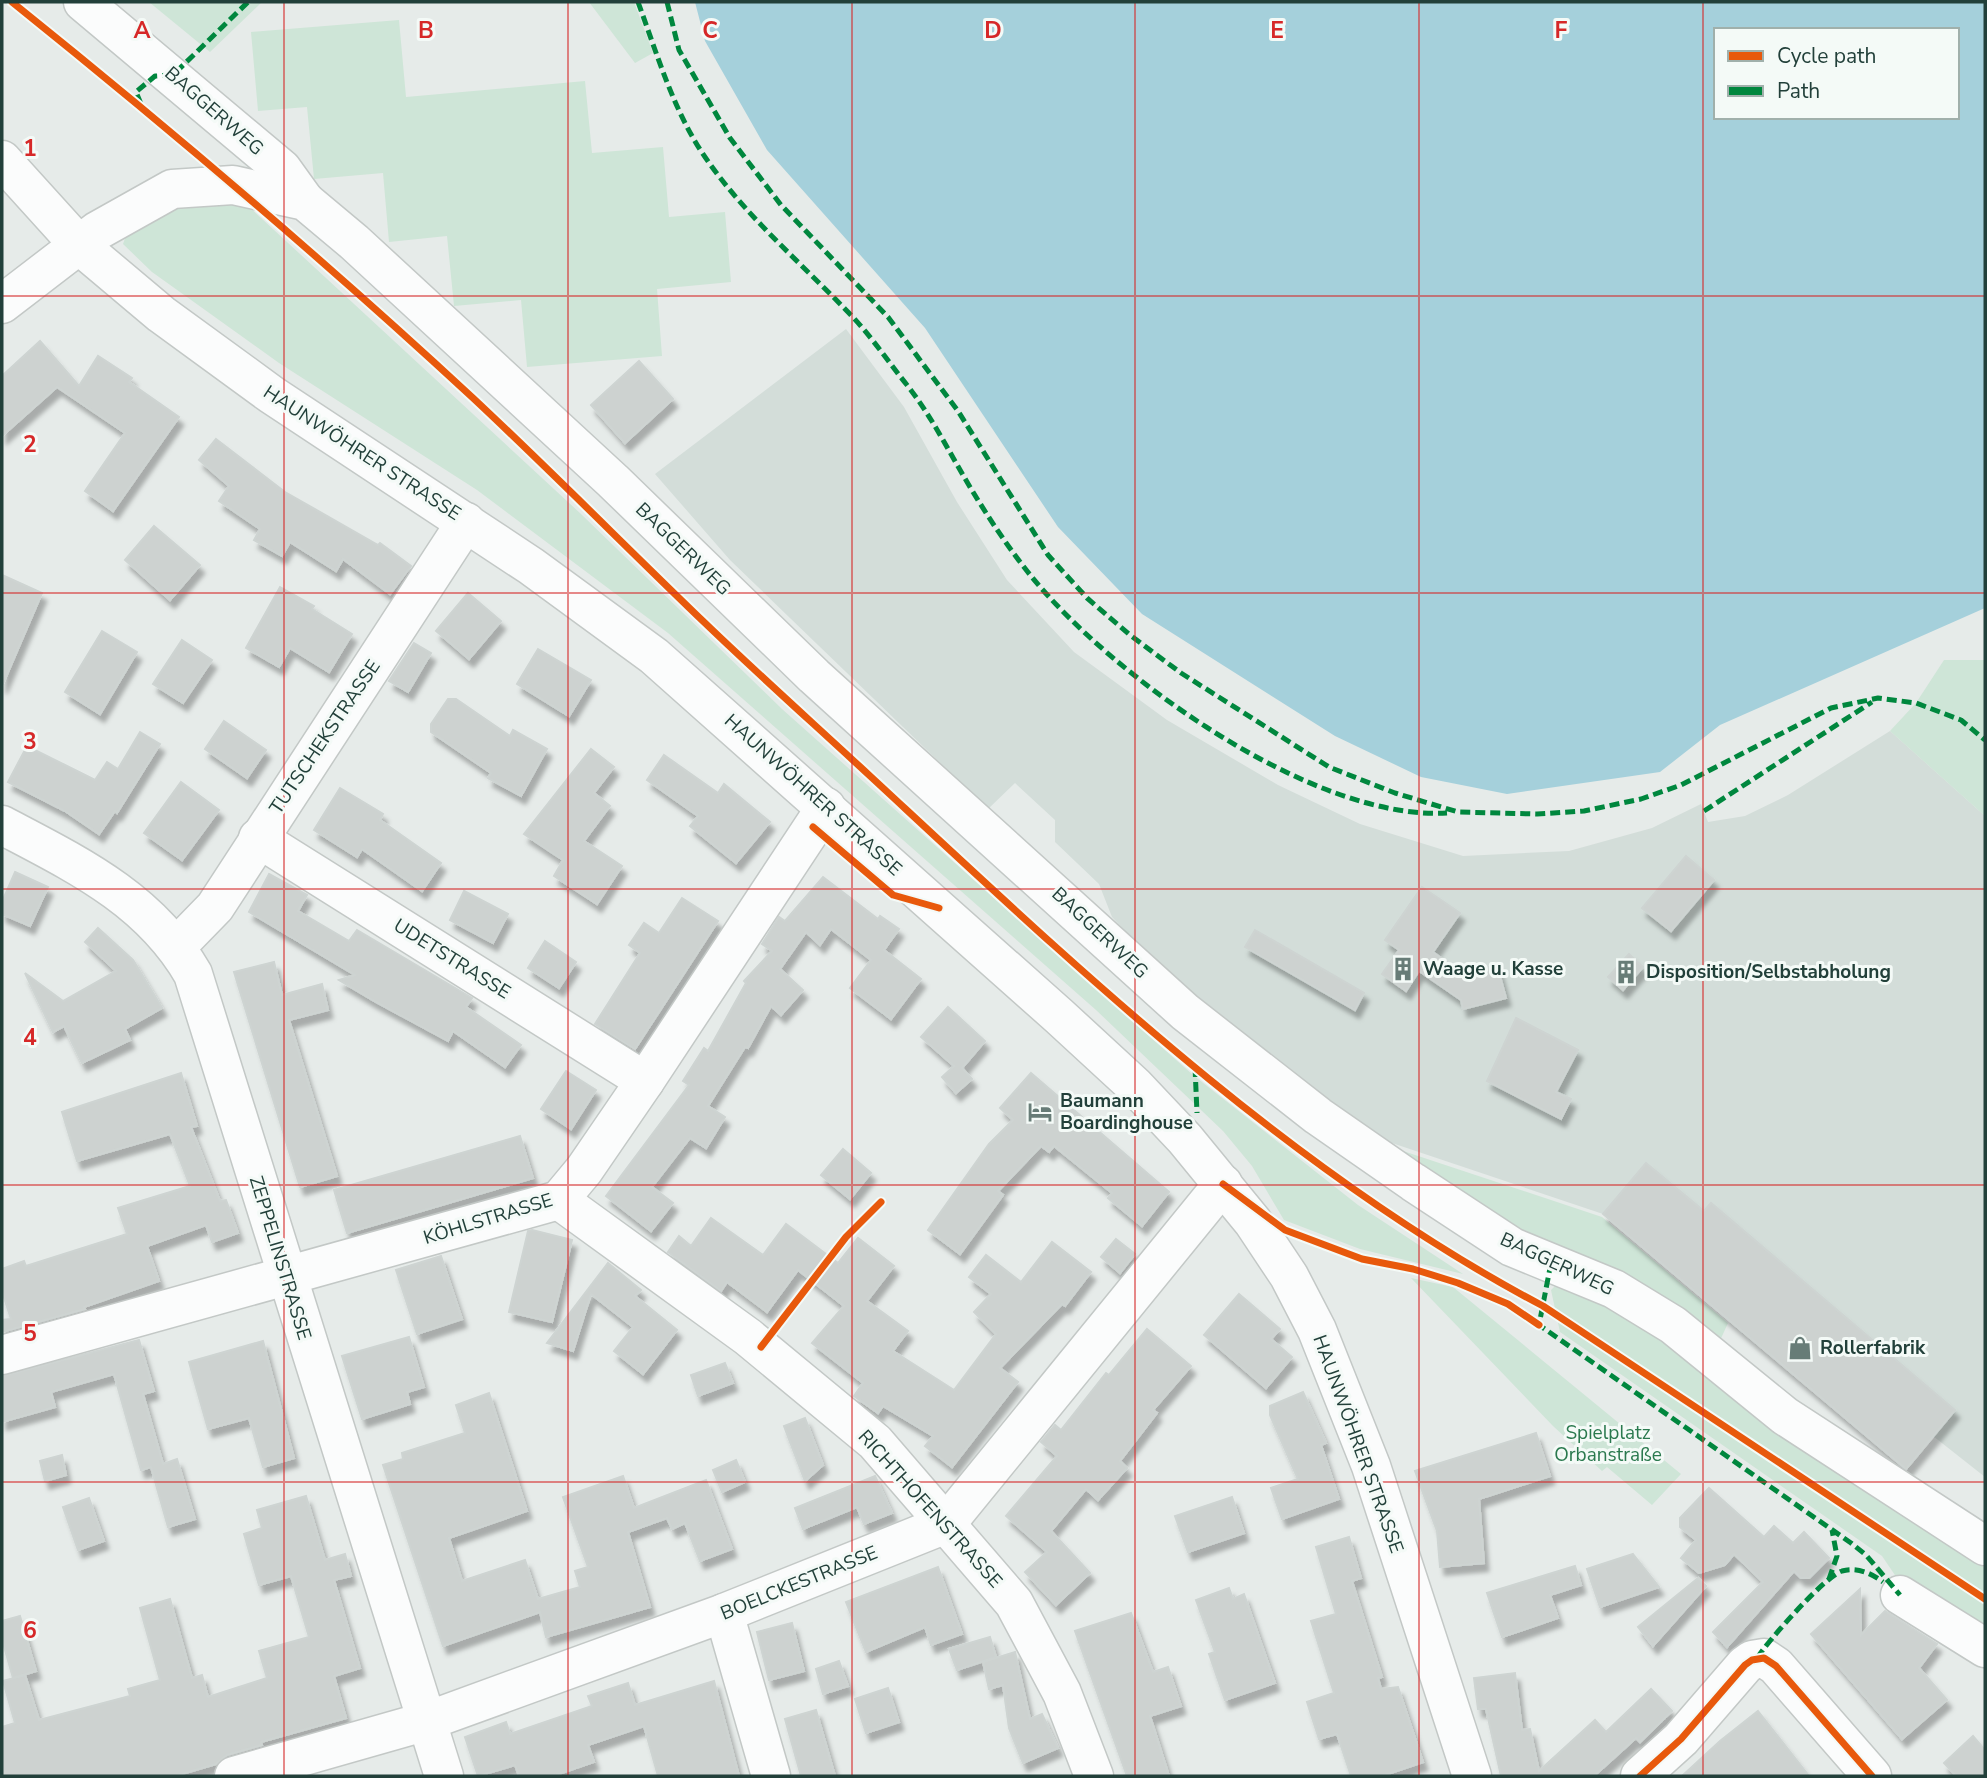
<svg xmlns="http://www.w3.org/2000/svg" width="1987" height="1778" font-family="'Nunito Sans',sans-serif">
<defs>
<filter id="shadow"><feDropShadow dx="4.5" dy="8" stdDeviation="2" flood-color="#0004"/></filter>
</defs>
<rect width="100%" height="100%" fill="#e6ebe9"/>
<path fill="#d3ddd9" d="M 846,329 L 904,407 L 957,502 L 1007,580 L 1074,652 L 1167,720 L 1278,785 L 1360,824 L 1463,856 L 1569,851 L 1652,828 L 1701,804 L 1708,822 L 1745,816 L 1788,795 L 1890,731 L 1985,816 L 1985,1477 L 1933,1436 L 1905,1469 L 1603,1214 L 1383,1140 L 1192,1002 L 1112,917 L 1099,884 L 1055,842 L 1055,820 L 1015,783 L 988,809 L 730,560 L 655,474 Z"/>
<g fill="#cee5d7">
<path d="M 149,2 L 262,2 L 210,52 Z"/>
<path d="M 589,2 L 634,2 L 653,53 L 635,63 Z"/>
<path d="M 399,20 L 406,97 L 585,81 L 592,153 L 663,147 L 669,217 L 725,212 L 731,282 L 657,289 L 662,356 L 527,367 L 521,300 L 454,306 L 447,236 L 389,242 L 383,173 L 314,179 L 307,107 L 258,111 L 251,32 Z"/>
<path d="M 176,203 L 246,204 L 581,514 L 782,709 L 1193,1075 L 1358,1205 L 1463,1274 L 1360,1249 L 1284,1220 L 1252,1166 L 1223,1131 L 1096,1010 L 668,633 L 477,490 L 279,363 L 152,272 L 123,244 L 132,219 Z"/>
<path d="M 1944,660 L 1985,660 L 1985,816 L 1890,731 L 1916,703 Z"/>
<path d="M 1388,1146 L 1602,1217 L 1728,1323 L 1718,1345 L 1520,1232 Z"/>
<path d="M 1411,1278 L 1453,1287 L 1681,1474 L 1652,1505 L 1607,1467 L 1602,1471 L 1553,1426 Z"/>
<path d="M 1557,1284 L 1602,1294 L 1985,1568 L 1985,1631 L 1903,1587 L 1882,1556 L 1560,1332 L 1551,1290 Z"/>
</g>
<path fill="#a5d0db" fill-rule="evenodd" d="M 695,2 L 1985,2 L 1985,608 L 1720,725 L 1660,772 L 1507,794 L 1421,777 L 1335,736 L 1142,614 L 1058,527 L 925,328 L 767,150 L 705,41 ZM 1716,30 L 1957,30 L 1957,117 L 1716,117 Z"/>
<g fill="#cdd2d0" stroke="#ced4d2" stroke-width="2" filter="url(#shadow)">
<path d="M 40,341 L 79,386 L 98,356 L 132,378 L 129,382 L 179,417 L 113,511 L 85,491 L 125,433 L 57,387 L 2,436 L 2,376 Z"/>
<path d="M 639,361 L 673,399 L 625,443 L 591,405 Z"/>
<path d="M 216,439 L 285,492 L 378,545 L 380,543 L 411,566 L 390,594 L 343,559 L 336,571 L 290,542 L 282,556 L 254,540 L 260,529 L 219,501 L 229,486 L 199,460 Z"/>
<path d="M 154,526 L 200,565 L 170,600 L 125,560 Z"/>
<path d="M 2,575 L 42,593 L 2,686 Z"/>
<path d="M 280,587 L 314,606 L 312,609 L 352,634 L 329,672 L 290,648 L 279,667 L 246,648 Z"/>
<path d="M 468,593 L 501,621 L 469,659 L 436,631 Z"/>
<path d="M 102,631 L 137,652 L 100,714 L 65,692 Z"/>
<path d="M 182,640 L 212,660 L 183,703 L 153,684 Z"/>
<path d="M 414,643 L 431,653 L 408,692 L 389,681 Z"/>
<path d="M 538,649 L 591,680 L 569,716 L 517,684 Z"/>
<path d="M 448,699 L 456,699 L 510,736 L 513,730 L 547,749 L 521,796 L 488,778 L 491,773 L 431,732 L 431,724 Z"/>
<path d="M 224,721 L 266,750 L 247,778 L 205,749 Z"/>
<path d="M 140,732 L 160,744 L 117,813 L 115,811 L 99,834 L 65,811 L 8,782 L 27,746 L 95,780 L 107,762 L 118,769 Z"/>
<path d="M 591,749 L 614,767 L 594,793 L 610,806 L 584,841 L 622,866 L 597,904 L 554,876 L 563,860 L 524,834 Z"/>
<path d="M 664,755 L 718,793 L 724,784 L 770,822 L 736,863 L 690,826 L 698,816 L 647,780 Z"/>
<path d="M 181,782 L 219,810 L 182,860 L 144,833 Z"/>
<path d="M 340,788 L 383,814 L 380,820 L 441,863 L 422,891 L 362,849 L 357,857 L 314,830 Z"/>
<path d="M 1686,856 L 1714,880 L 1671,931 L 1642,908 Z"/>
<path d="M 15,872 L 48,887 L 30,926 L 2,914 L 2,902 Z"/>
<path d="M 269,874 L 307,895 L 298,911 L 349,941 L 357,930 L 472,998 L 466,1007 L 521,1045 L 505,1067 L 453,1031 L 448,1041 L 374,1001 L 339,980 L 355,975 L 249,912 Z"/>
<path d="M 823,877 L 878,919 L 880,916 L 899,929 L 884,950 L 921,979 L 891,1019 L 850,988 L 871,960 L 831,929 L 820,945 L 806,932 L 780,969 L 803,990 L 781,1015 L 771,1006 L 748,1048 L 745,1047 L 708,1106 L 725,1117 L 706,1148 L 690,1138 L 652,1187 L 673,1203 L 651,1231 L 606,1196 L 689,1085 L 683,1081 L 704,1048 L 708,1051 L 746,983 L 744,981 L 772,951 L 762,944 L 779,917 L 785,921 Z"/>
<path d="M 1422,887 L 1460,913 L 1433,952 L 1463,974 L 1497,965 L 1506,998 L 1463,1009 L 1461,1000 L 1419,971 L 1406,991 L 1382,974 L 1399,950 L 1385,940 Z"/>
<path d="M 464,891 L 508,914 L 493,943 L 450,920 Z"/>
<path d="M 682,898 L 718,921 L 635,1049 L 595,1024 L 640,953 L 629,945 L 644,923 L 659,933 Z"/>
<path d="M 98,928 L 133,960 L 162,1008 L 125,1029 L 130,1040 L 82,1063 L 64,1026 L 53,1032 L 25,973 L 63,1001 L 116,971 L 85,942 Z"/>
<path d="M 1255,930 L 1364,993 L 1355,1010 L 1245,947 Z"/>
<path d="M 545,941 L 576,962 L 559,988 L 528,968 Z"/>
<path d="M 1629,954 L 1643,967 L 1623,990 L 1608,977 Z"/>
<path d="M 274,962 L 282,995 L 322,984 L 328,1010 L 289,1020 L 337,1176 L 300,1187 L 234,972 Z"/>
<path d="M 948,1007 L 985,1041 L 962,1068 L 972,1079 L 956,1093 L 942,1077 L 954,1066 L 921,1037 Z"/>
<path d="M 1516,1018 L 1578,1050 L 1556,1092 L 1571,1099 L 1561,1119 L 1487,1081 Z"/>
<path d="M 566,1071 L 596,1090 L 571,1129 L 541,1109 Z"/>
<path d="M 181,1073 L 197,1126 L 191,1127 L 220,1201 L 226,1200 L 238,1233 L 212,1242 L 206,1225 L 147,1246 L 159,1281 L 84,1307 L 85,1309 L 2,1332 L 2,1320 L 11,1319 L 2,1291 L 2,1269 L 24,1261 L 26,1266 L 127,1234 L 118,1208 L 190,1186 L 170,1134 L 77,1161 L 62,1112 Z"/>
<path d="M 1031,1073 L 1169,1192 L 1142,1226 L 1108,1198 L 1112,1193 L 1054,1146 L 1049,1152 L 1041,1146 L 998,1191 L 1003,1195 L 960,1254 L 928,1230 L 989,1144 L 1013,1120 L 1000,1108 Z"/>
<path d="M 520,1136 L 533,1178 L 347,1233 L 334,1190 Z"/>
<path d="M 843,1149 L 871,1173 L 850,1199 L 821,1175 Z"/>
<path d="M 1646,1163 L 1704,1211 L 1711,1203 L 1955,1410 L 1906,1469 L 1603,1214 Z"/>
<path d="M 711,1218 L 763,1255 L 786,1224 L 838,1263 L 858,1238 L 894,1266 L 867,1301 L 908,1331 L 893,1351 L 954,1390 L 996,1334 L 974,1312 L 991,1294 L 969,1277 L 986,1255 L 1021,1282 L 1052,1242 L 1091,1272 L 1065,1306 L 1062,1304 L 1000,1368 L 1018,1382 L 952,1467 L 925,1446 L 933,1436 L 883,1406 L 878,1413 L 854,1396 L 863,1383 L 812,1343 L 844,1306 L 798,1270 L 767,1312 L 727,1282 L 721,1291 L 668,1252 L 679,1236 L 691,1246 Z"/>
<path d="M 532,1230 L 572,1240 L 552,1322 L 509,1312 L 528,1231 Z"/>
<path d="M 1116,1239 L 1135,1254 L 1120,1273 L 1101,1257 Z"/>
<path d="M 441,1256 L 462,1319 L 417,1334 L 396,1270 Z"/>
<path d="M 608,1263 L 641,1290 L 635,1296 L 677,1330 L 643,1374 L 614,1351 L 633,1327 L 591,1294 L 573,1351 L 547,1343 Z"/>
<path d="M 1239,1294 L 1280,1329 L 1271,1339 L 1292,1357 L 1266,1388 L 1204,1335 Z"/>
<path d="M 1147,1329 L 1191,1366 L 1153,1410 L 1157,1413 L 1120,1461 L 1127,1468 L 1098,1500 L 1086,1489 L 1051,1531 L 1090,1573 L 1056,1605 L 1025,1572 L 1047,1552 L 1006,1516 L 1057,1456 L 1041,1442 L 1055,1425 L 1061,1430 L 1106,1373 L 1109,1375 Z"/>
<path d="M 409,1337 L 424,1387 L 407,1392 L 410,1404 L 362,1419 L 342,1356 Z"/>
<path d="M 139,1340 L 154,1391 L 143,1394 L 163,1464 L 177,1459 L 195,1519 L 168,1527 L 151,1467 L 141,1470 L 114,1374 L 51,1392 L 55,1407 L 2,1422 L 2,1376 Z"/>
<path d="M 263,1341 L 294,1458 L 263,1467 L 249,1418 L 208,1429 L 189,1362 Z"/>
<path d="M 725,1363 L 733,1383 L 698,1396 L 691,1375 Z"/>
<path d="M 1303,1392 L 1326,1443 L 1321,1445 L 1339,1499 L 1282,1519 L 1271,1488 L 1298,1479 L 1270,1415 L 1270,1406 Z"/>
<path d="M 489,1393 L 527,1511 L 449,1538 L 462,1581 L 525,1560 L 538,1599 L 580,1587 L 575,1571 L 588,1567 L 563,1497 L 623,1476 L 634,1508 L 706,1480 L 732,1549 L 700,1561 L 685,1523 L 672,1529 L 667,1518 L 628,1532 L 650,1607 L 546,1637 L 540,1612 L 443,1646 L 383,1465 L 403,1459 L 402,1453 L 465,1433 L 456,1405 Z"/>
<path d="M 805,1418 L 823,1465 L 805,1481 L 784,1426 Z"/>
<path d="M 1536,1433 L 1550,1476 L 1479,1499 L 1484,1563 L 1440,1567 L 1437,1531 L 1415,1471 Z"/>
<path d="M 62,1455 L 66,1475 L 45,1481 L 40,1461 Z"/>
<path d="M 736,1460 L 745,1482 L 722,1492 L 713,1470 Z"/>
<path d="M 875,1476 L 892,1513 L 864,1524 L 857,1507 L 803,1529 L 795,1508 Z"/>
<path d="M 1709,1488 L 1764,1537 L 1774,1526 L 1793,1543 L 1804,1532 L 1829,1558 L 1809,1578 L 1801,1578 L 1794,1571 L 1727,1647 L 1713,1632 L 1763,1582 L 1734,1554 L 1725,1565 L 1699,1573 L 1681,1558 L 1696,1540 L 1680,1527 L 1680,1518 Z"/>
<path d="M 306,1496 L 325,1560 L 345,1554 L 351,1576 L 334,1580 L 360,1668 L 334,1676 L 346,1718 L 261,1742 L 262,1745 L 227,1755 L 216,1764 L 175,1776 L 2,1776 L 2,1727 L 15,1723 L 3,1681 L 25,1675 L 39,1720 L 130,1696 L 128,1689 L 160,1680 L 140,1608 L 170,1599 L 192,1678 L 202,1675 L 208,1697 L 267,1678 L 259,1651 L 309,1637 L 291,1576 L 259,1585 L 244,1534 L 262,1528 L 257,1510 Z"/>
<path d="M 1232,1497 L 1244,1533 L 1188,1552 L 1175,1516 Z"/>
<path d="M 89,1498 L 104,1541 L 78,1550 L 63,1507 Z"/>
<path d="M 1349,1537 L 1361,1578 L 1352,1581 L 1382,1677 L 1378,1678 L 1381,1689 L 1398,1687 L 1423,1762 L 1382,1776 L 1351,1776 L 1337,1734 L 1319,1739 L 1307,1702 L 1334,1693 L 1311,1621 L 1336,1614 L 1316,1547 Z"/>
<path d="M 1633,1554 L 1659,1587 L 1600,1607 L 1587,1569 Z"/>
<path d="M 1575,1566 L 1581,1585 L 1550,1595 L 1558,1618 L 1502,1637 L 1487,1593 Z"/>
<path d="M 938,1567 L 962,1634 L 931,1645 L 925,1627 L 866,1652 L 846,1602 Z"/>
<path d="M 1698,1578 L 1706,1586 L 1653,1646 L 1638,1627 Z"/>
<path d="M 1229,1588 L 1233,1599 L 1244,1594 L 1275,1683 L 1225,1700 L 1209,1654 L 1215,1652 L 1196,1600 Z"/>
<path d="M 1860,1589 L 1861,1635 L 1885,1611 L 1937,1644 L 1919,1668 L 1947,1700 L 1902,1739 L 1811,1634 Z"/>
<path d="M 1131,1613 L 1153,1672 L 1168,1667 L 1181,1706 L 1150,1716 L 1169,1776 L 1127,1776 L 1075,1631 Z"/>
<path d="M 20,1616 L 36,1671 L 13,1678 L 2,1639 L 2,1621 Z"/>
<path d="M 792,1623 L 804,1671 L 769,1680 L 757,1632 Z"/>
<path d="M 990,1637 L 996,1657 L 957,1670 L 949,1649 Z"/>
<path d="M 1015,1652 L 1030,1719 L 1042,1714 L 1058,1748 L 1023,1763 L 1009,1728 L 1003,1685 L 989,1689 L 983,1662 Z"/>
<path d="M 839,1661 L 848,1686 L 823,1694 L 816,1669 Z"/>
<path d="M 1515,1673 L 1522,1730 L 1530,1729 L 1539,1771 L 1595,1720 L 1606,1732 L 1651,1689 L 1672,1711 L 1640,1742 L 1636,1738 L 1594,1776 L 1501,1776 L 1486,1709 L 1478,1709 L 1474,1678 Z"/>
<path d="M 714,1681 L 739,1776 L 658,1776 L 644,1726 L 588,1745 L 594,1762 L 553,1776 L 519,1776 L 515,1765 L 478,1776 L 465,1737 L 506,1722 L 510,1734 L 592,1706 L 588,1696 L 628,1683 L 635,1705 Z"/>
<path d="M 888,1688 L 899,1722 L 866,1733 L 855,1699 Z"/>
<path d="M 816,1710 L 835,1776 L 801,1776 L 785,1719 Z"/>
<path d="M 1758,1711 L 1809,1776 L 1682,1776 L 1720,1741 Z"/>
<path d="M 1973,1736 L 1985,1750 L 1985,1776 L 1956,1776 L 1944,1763 Z"/>
</g>
<g fill="none" stroke-linecap="round" stroke-linejoin="round">
<g stroke="#c3c8c6" stroke-width="41">
<g id="minor">
<path d="M 83,2 L 282,169 L 305,201"/>
<path d="M 2,160 L 79,245 L 161,314 L 272,395 L 531,566 L 654,656 L 1059,1016 L 1135,1086 L 1185,1139 L 1253,1222 L 1289,1276 L 1317,1330 L 1371,1466 L 1472,1776"/>
<path d="M 2,304 L 97,231 L 172,189 L 233,185 L 305,201 L 354,242 L 613,481 L 814,676 L 1185,1012 L 1318,1116 L 1413,1182 L 1512,1247 L 1614,1289 L 1673,1325 L 1785,1416 L 1985,1546"/>
<path d="M 2,825 C 76,864 150,899 193,974 L 444,1776"/>
<path d="M 258,838 L 645,1081"/>
<path d="M 177,946 L 215,907 L 466,522"/>
<path d="M 559,1200 L 748,1337 L 875,1442 L 1014,1603 L 1062,1693 L 1094,1776"/>
<path d="M 2,1355 L 559,1200 L 584,1170 L 645,1081 L 826,807"/>
<path d="M 1900,1595 L 1985,1648"/>
<path d="M 724,1613 L 771,1776"/>
<path d="M 234,1776 L 427,1721 L 724,1613 L 946,1524 L 1223,1184"/>
<path d="M 1640,1776 L 1681,1739 L 1745,1665 L 1752,1660 L 1764,1658 L 1776,1666 L 1872,1776"/>
</g>
</g>
<use href="#minor" stroke="#fbfcfc" stroke-width="38"/>
<g stroke="#00873e" stroke-width="5" stroke-dasharray="10 5" stroke-linecap="butt">
<path d="M 638,2 C 656,51 672,106 701,151 C 741,212 796,258 846,310 C 869,333 887,360 907,385 C 933,418 951,456 973,492 C 990,520 1010,550 1031,576 C 1113,677 1313,821 1447,813"/>
<path d="M 667,2 L 679,50 L 730,138 L 781,205 L 888,317 L 958,411 L 1048,555 L 1087,598 L 1130,635 L 1181,673 L 1329,767 L 1395,793 L 1458,812 L 1537,814 L 1584,811 L 1641,799 L 1681,785 L 1831,708 L 1878,698 L 1916,703 L 1961,720 L 1985,740"/>
<path d="M 141,104 L 136,92 L 155,76 L 173,75 L 248,2"/>
<path d="M 1704,811 L 1872,702"/>
<path d="M 1195,1067 L 1197,1113"/>
<path d="M 1551,1263 L 1539,1325 L 1851,1543 L 1866,1555 L 1900,1595"/>
<path d="M 1829,1579 L 1837,1556 L 1832,1530"/>
<path d="M 1757,1658 C 1768,1641 1824,1577 1842,1571 C 1857,1567 1871,1573 1883,1582"/>
</g>
<g stroke="#f4faf7" stroke-width="11">
<g id="cycleway">
<path d="M 12,2 C 170,129 324,260 473,398 C 552,472 628,549 705,623 C 759,675 814,724 869,775 C 1075,966 1292,1174 1543,1306 L 1985,1599"/>
<path d="M 813,827 L 893,895 L 939,908"/>
<path d="M 1223,1184 L 1285,1230 L 1362,1259 L 1413,1269 L 1458,1283 L 1508,1304 L 1539,1325"/>
<path d="M 761,1347 L 846,1237 L 881,1202"/>
<path d="M 1640,1776 L 1681,1739 L 1745,1665 L 1752,1660 L 1764,1658 L 1776,1666 L 1872,1776"/>
</g>
</g>
<use href="#cycleway" stroke="#e8590c" stroke-width="7"/>
</g>
<path fill="none" stroke="#d62828" stroke-width="2" stroke-opacity="0.55" d="M 284,2 L 284,1776M 568,2 L 568,1776M 852,2 L 852,1776M 1135,2 L 1135,1776M 1419,2 L 1419,1776M 1703,2 L 1703,1776M 2,296 L 1985,296M 2,593 L 1985,593M 2,889 L 1985,889M 2,1185 L 1985,1185M 2,1482 L 1985,1482"/>
<defs>
<g id="building-bare" transform="scale(1.89)"><path d="M-4-6H4V6H1V3H-1V6H-4ZM-2.5-4.3h1.7v1.8h-1.7ZM.8-4.3h1.7v1.8H.8ZM-2.5-1h1.7V.8h-1.7ZM.8-1h1.7V.8H.8Z" fill="#677c77" stroke="#f4faf7" stroke-width="2.5" paint-order="stroke"/></g>
<g id="hotel-bare" transform="scale(1.89)"><path d="M-6-4.5h1.5V1H6V5H4.5V3h-9V5H-6ZM-4 0a1.8 1.8 0 1 1 3.6 0ZM.5 0V-2.5h3Q6-2.5 6 0Z" fill="#677c77" stroke="#f4faf7" stroke-width="2.5" paint-order="stroke"/></g>
<g id="shop-bare" transform="scale(1.89)"><path d="M-5-2.5h2.3a2.7 3.5 0 0 1 5.4 0H5L5.5 6h-11ZM-1.5-2.5h3a1.5 2.3 0 0 0-3 0Z" fill="#677c77" stroke="#f4faf7" stroke-width="2.5" paint-order="stroke"/></g>
</defs>
<g fill-rule="evenodd">
<use href="#building-bare" x="1403" y="969"/>
<use href="#building-bare" x="1626" y="972"/>
<use href="#hotel-bare" x="1040" y="1112"/>
<use href="#shop-bare" x="1800" y="1348"/>
</g>
<g text-anchor="middle" dominant-baseline="central" stroke-width="6" stroke-linejoin="round" paint-order="stroke">
<g font-size="19" fill="#22403a" stroke="#f4faf7">
<text transform="translate(214 111) rotate(41)">BAGGERWEG</text>
<text transform="translate(362 453) rotate(33)">HAUNWÖHRER STRASSE</text>
<text transform="translate(683 549) rotate(44)">BAGGERWEG</text>
<text transform="translate(325 737) rotate(-56)">TUTSCHEKSTRASSE</text>
<text transform="translate(813 795) rotate(42)">HAUNWÖHRER STRASSE</text>
<text transform="translate(1100 933) rotate(43)">BAGGERWEG</text>
<text transform="translate(452 959) rotate(32)">UDETSTRASSE</text>
<text transform="translate(488 1219) rotate(-17)">KÖHLSTRASSE</text>
<text transform="translate(280 1258) rotate(73)">ZEPPELINSTRASSE</text>
<text transform="translate(1557 1264) rotate(25)">BAGGERWEG</text>
<text transform="translate(1358 1444) rotate(70)">HAUNWÖHRER STRASSE</text>
<text transform="translate(930 1509) rotate(48)">RICHTHOFENSTRASSE</text>
<text transform="translate(799 1583) rotate(-22)">BOELCKESTRASSE</text>
</g>
<g font-size="19" font-weight="bold" fill="#22403a" stroke="#f4faf7" text-anchor="start">
<text x="1423" y="969">Waage u. Kasse</text>
<text x="1646" y="972">Disposition/Selbstabholung</text>
<text x="1060" y="1101">Baumann<tspan x="1060" dy="22">Boardinghouse</tspan></text>
<text x="1820" y="1348">Rollerfabrik</text>
</g>
<g font-size="19" fill="#2a794e" stroke="#f4faf7">
<text x="1608" y="1433">Spielplatz<tspan x="1608" dy="22">Orbanstraße</tspan></text>
</g>
</g>
<g font-size="23" text-anchor="middle" font-weight="bold" fill="#d62828" stroke="#f4faf7" stroke-width="6" stroke-linejoin="round" paint-order="stroke">
<text x="142" y="38">A</text>
<text x="426" y="38">B</text>
<text x="710" y="38">C</text>
<text x="993" y="38">D</text>
<text x="1277" y="38">E</text>
<text x="1561" y="38">F</text>
<text x="30" y="156">1</text>
<text x="30" y="452">2</text>
<text x="30" y="749">3</text>
<text x="30" y="1045">4</text>
<text x="30" y="1341">5</text>
<text x="30" y="1638">6</text>
</g>
<rect width="1987" height="1778" fill="none" stroke="#22403a" stroke-width="7"/>
<rect x="1714" y="28" width="245" height="91" fill="#f4faf7" stroke="#a0b0ab" stroke-width="2"/>
<rect x="1728" y="51" width="35" height="10" fill="#e8590c" stroke="#a0b0ab" stroke-width="2"/>
<text x="1777" y="63" font-size="21" fill="#22403a">Cycle path</text>
<rect x="1728" y="86" width="35" height="10" fill="#00873e" stroke="#a0b0ab" stroke-width="2"/>
<text x="1777" y="98" font-size="21" fill="#22403a">Path</text>
</svg>
